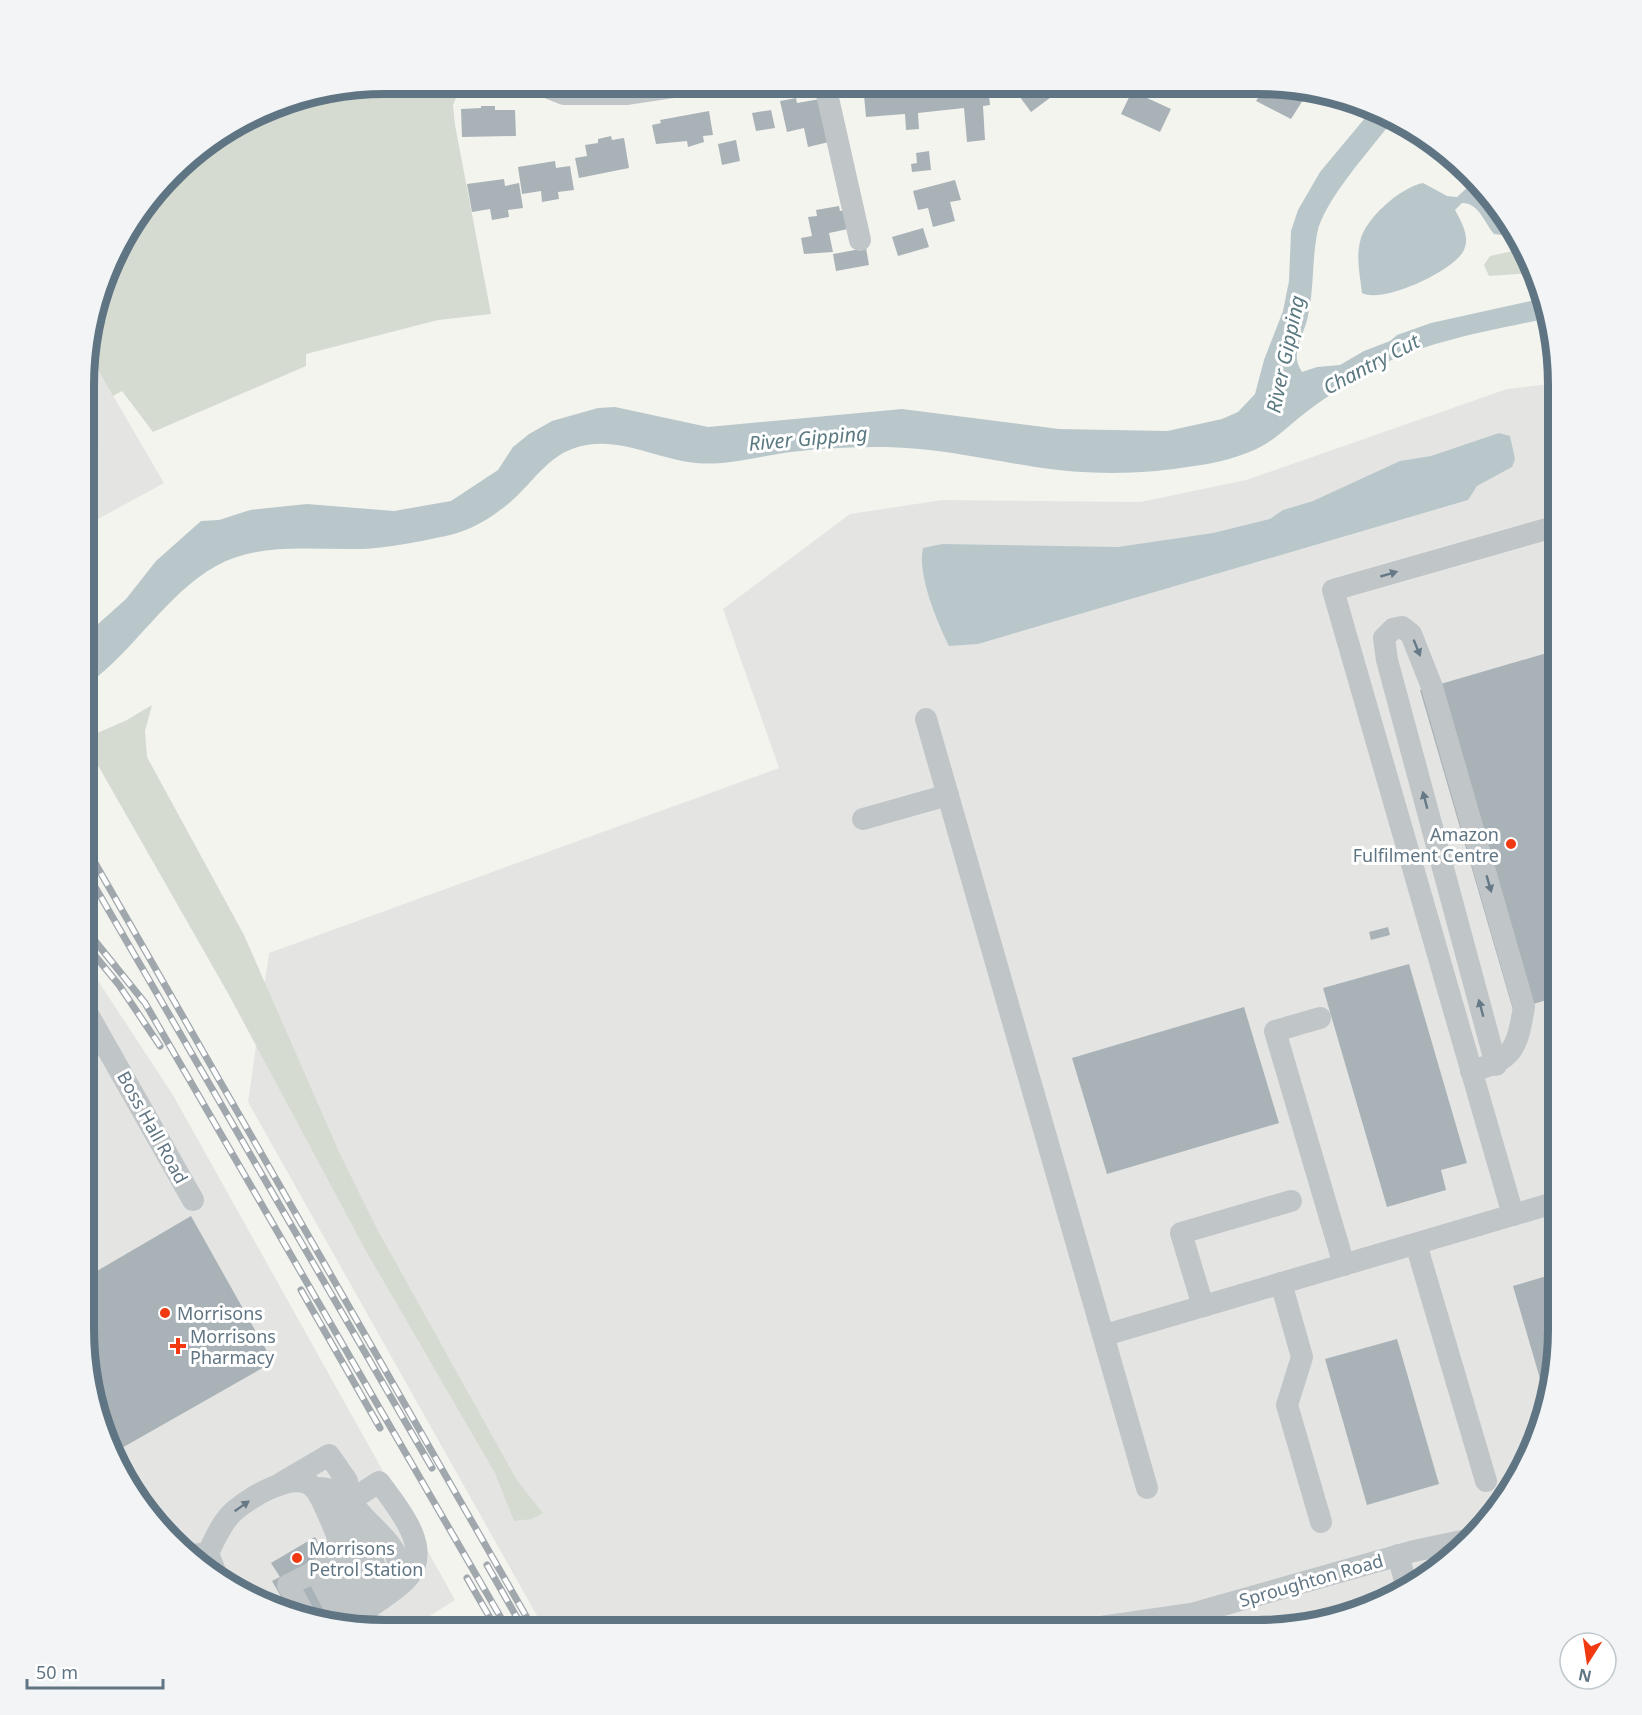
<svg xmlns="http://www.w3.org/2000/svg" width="1642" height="1715" font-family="'Noto Sans',sans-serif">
<rect width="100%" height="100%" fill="#f4f4ef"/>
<g fill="#e4e5e3">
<path d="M 90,356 L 164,483 L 89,524 Z"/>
<path d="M 1557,383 L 1557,1349 L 1548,1408 L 1518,1480 L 1483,1529 L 1424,1580 L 1353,1615 L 1276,1630 L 545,1630 L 248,1102 L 269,953 L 779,768 L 723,609 L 850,514 L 942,500 L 1140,502 L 1246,480 L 1507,389 Z"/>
<path d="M 87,964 L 173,1095 L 455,1600 L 408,1630 L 366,1630 L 307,1621 L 235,1591 L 186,1556 L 135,1497 L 100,1427 L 85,1349 Z"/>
</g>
<g fill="#d5dbd0">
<path d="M 385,84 L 462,84 L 453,105 L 455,125 L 491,314 L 438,320 L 306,354 L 306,366 L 153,432 L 122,391 L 113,396 L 90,356 L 90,327 L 124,235 L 187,159 L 288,100 Z"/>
<path d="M 1522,249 L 1534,273 L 1489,276 L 1484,265 L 1490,256 Z"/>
<path d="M 152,705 L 145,731 L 147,757 L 244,935 L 340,1154 L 376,1227 L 518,1482 L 543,1513 L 532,1519 L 514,1521 L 495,1473 L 366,1251 L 229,995 L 88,748 L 88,737 L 127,720 Z"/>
</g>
<g fill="#b9c7cb">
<path d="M 1370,112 L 1393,120 C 1372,148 1323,201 1317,234 C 1312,261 1314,289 1308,316 C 1304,336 1289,353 1302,372 L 1317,367 L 1340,365 L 1364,351 L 1390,341 L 1397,335 L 1431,323 L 1544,298 L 1548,318 C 1486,332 1422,341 1366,373 C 1344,385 1320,401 1300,417 C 1287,427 1277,438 1262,446 C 1242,457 1217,463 1194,466 C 1142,475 1087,475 1035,467 C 985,459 937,448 886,447 C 855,447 821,448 791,452 C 760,456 727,466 696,463 C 653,459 615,433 572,449 C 550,457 535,478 518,495 C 500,512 476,529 450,535 C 423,541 384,549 356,549 C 308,550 261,542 216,566 C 166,594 134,651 88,684 L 88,633 L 126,599 L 156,561 L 201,521 L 219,520 L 250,510 L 307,504 L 394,511 L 451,501 L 498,470 L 513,447 L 529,434 L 552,421 L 598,408 L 615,407 L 708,427 L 902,409 L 1059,429 L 1167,431 L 1222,419 L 1238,412 L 1255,394 L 1264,360 L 1283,311 L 1289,281 L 1291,231 L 1298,210 L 1320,172 Z"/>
<path d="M 1473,176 L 1507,218 L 1517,237 L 1494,234 C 1484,222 1479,203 1462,203 L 1455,210 C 1462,223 1470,236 1464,250 C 1454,271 1383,304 1362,293 C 1360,276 1356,258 1360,242 C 1364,219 1401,187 1423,183 L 1447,196 L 1457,197 L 1468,187 Z"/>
<path d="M 1499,433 L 1510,436 L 1515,459 L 1512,467 L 1477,486 L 1468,500 L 978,644 L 949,646 C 937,622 917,574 923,548 L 942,544 L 1118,547 L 1213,533 L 1270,519 L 1283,510 L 1313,501 L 1400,461 L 1431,456 Z"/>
</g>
<g fill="#a9b2b7">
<path d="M 906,85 L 988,86 L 990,105 L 983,106 L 985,140 L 967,142 L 964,108 L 918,113 L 919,129 L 906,130 L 905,114 L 866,117 L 864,95 L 895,93 L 895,87 Z"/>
<path d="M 1027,86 L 1066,86 L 1031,112 L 1017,93 Z"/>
<path d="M 1265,86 L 1298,87 L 1294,94 L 1303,100 L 1291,119 L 1256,101 Z"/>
<path d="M 1132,91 L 1171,109 L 1160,132 L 1121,114 Z"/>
<path d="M 796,98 L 797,103 L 820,99 L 829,142 L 808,147 L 804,128 L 787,132 L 780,101 Z"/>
<path d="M 481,106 L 495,106 L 495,110 L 515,110 L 516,136 L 462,137 L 461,109 L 481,108 Z"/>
<path d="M 771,110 L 775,128 L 756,131 L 752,113 Z"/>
<path d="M 709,111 L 713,135 L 703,136 L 704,142 L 688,147 L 687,141 L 656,144 L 652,125 L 661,123 L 660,120 Z"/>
<path d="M 611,136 L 612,140 L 624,138 L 629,168 L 579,178 L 575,158 L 587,156 L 585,145 L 598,143 L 598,139 Z"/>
<path d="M 736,140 L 740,161 L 722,165 L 718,144 Z"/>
<path d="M 929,151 L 931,170 L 912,172 L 911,164 L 917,163 L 916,153 Z"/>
<path d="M 555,161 L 556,168 L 570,166 L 574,190 L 558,192 L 559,199 L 542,202 L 541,191 L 522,194 L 518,167 Z"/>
<path d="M 504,179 L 505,186 L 519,183 L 523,208 L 508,210 L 509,217 L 492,220 L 490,209 L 472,212 L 467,184 Z"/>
<path d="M 955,180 L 961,200 L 950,202 L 955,221 L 933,227 L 928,208 L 918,210 L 913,191 Z"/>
<path d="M 839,206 L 840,211 L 845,210 L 848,229 L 829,233 L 833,252 L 804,254 L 801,238 L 812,236 L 808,217 L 817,216 L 816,210 Z"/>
<path d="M 923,228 L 929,247 L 898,256 L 892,237 Z"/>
<path d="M 866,248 L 869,265 L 836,271 L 833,254 Z"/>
<path d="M 1557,650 L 1557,997 L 1513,1010 L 1420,690 Z"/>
<path d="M 1388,927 L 1390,935 L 1371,940 L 1369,932 Z"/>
<path d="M 1409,964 L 1467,1163 L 1441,1170 L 1446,1190 L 1387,1207 L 1323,988 Z"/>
<path d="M 1244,1007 L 1279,1123 L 1107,1174 L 1072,1058 Z"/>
<path d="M 86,1116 L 95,1132 L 86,1137 Z"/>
<path d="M 85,1206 L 96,1223 L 85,1230 Z"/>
<path d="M 191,1216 L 273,1362 L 113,1453 L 100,1427 L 85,1349 L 85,1278 Z"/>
<path d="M 1557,1273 L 1557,1349 L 1548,1406 L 1513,1286 Z"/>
<path d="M 1397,1339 L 1439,1484 L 1367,1505 L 1325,1359 Z"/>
<path d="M 315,1537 L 324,1553 L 334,1625 L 307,1621 L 291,1614 L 272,1581 L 280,1577 L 271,1563 Z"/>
</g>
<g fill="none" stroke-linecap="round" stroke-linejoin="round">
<g stroke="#c0c5c8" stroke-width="22">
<path d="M 539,84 L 564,94 L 626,94 L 686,85"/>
<path d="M 825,85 L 860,240"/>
<path d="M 926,719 L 1147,1488"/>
<path d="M 863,819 L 948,795"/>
<path d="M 86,1011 L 193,1200"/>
<path d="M 1320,1018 L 1275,1031 L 1344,1265"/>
<path d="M 1471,1071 C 1514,1060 1517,1048 1524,1007 L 1432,687 L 1411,634 L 1402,627 L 1393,629 L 1384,638 L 1387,660 L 1496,1065"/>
<path d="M 1513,1215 L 1333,590 L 1557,526"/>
<path d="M 1416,1244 L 1486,1481"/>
<path d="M 1281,1283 L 1302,1357 L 1287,1405 L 1321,1522"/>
<path d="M 1203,1306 L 1181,1233 L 1291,1201"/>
<path d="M 1105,1335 L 1557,1202"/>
<path d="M 283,1482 L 329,1455 L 347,1481 L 348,1496"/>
<path d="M 314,1488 C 345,1488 345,1497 364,1517 C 384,1539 406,1551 397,1586"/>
<path d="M 351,1500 L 379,1482 C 397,1507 432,1546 409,1576 C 400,1588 381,1598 369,1608"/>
<path d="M 339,1506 L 373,1561 L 383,1597"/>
<path d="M 208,1553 C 215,1539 221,1524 232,1513 C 247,1499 295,1468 314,1488 C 323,1497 337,1537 344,1551 C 351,1566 368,1582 370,1599 C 372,1611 358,1621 350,1628"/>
<path d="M 1398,1555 L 1407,1588"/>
<path d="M 186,1556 L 208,1553 L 218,1579"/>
<path d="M 329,1562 L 360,1619"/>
<path d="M 315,1571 L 345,1627"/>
<path d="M 308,1621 L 288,1585 C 310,1574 336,1565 338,1539"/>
<path d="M 1080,1630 L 1191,1614 L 1414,1551 L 1471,1539"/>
</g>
<g stroke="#a0a8ad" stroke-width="7">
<g id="rail">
<path d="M 87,849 L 534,1630"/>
<path d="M 87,873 L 432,1468"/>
<path d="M 87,931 L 145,1003 L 508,1630"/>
<path d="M 87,946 L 119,985 L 160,1046"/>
<path d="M 301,1290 L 380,1428"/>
<path d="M 487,1565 L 524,1630"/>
<path d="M 467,1578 L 497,1630"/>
</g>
</g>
<use href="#rail" stroke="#fff" stroke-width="4.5" stroke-dasharray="14" stroke-linecap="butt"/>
</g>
<defs><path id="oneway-solid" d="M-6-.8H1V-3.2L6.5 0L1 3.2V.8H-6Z" transform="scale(1.5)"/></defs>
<g fill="#657986">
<use href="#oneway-solid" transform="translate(1389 574) rotate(-16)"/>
<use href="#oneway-solid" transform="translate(1417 648) rotate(68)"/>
<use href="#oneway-solid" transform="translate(1425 800) rotate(-105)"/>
<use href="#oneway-solid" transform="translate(1489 884) rotate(74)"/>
<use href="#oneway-solid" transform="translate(1481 1008) rotate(-105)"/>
<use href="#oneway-solid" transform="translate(242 1506) rotate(-35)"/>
</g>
<g fill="#f13a12" stroke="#fff" stroke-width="2">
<circle cx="1511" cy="844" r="6"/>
<circle cx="165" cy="1313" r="6"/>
<path d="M175 1337h6v6h6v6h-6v6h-6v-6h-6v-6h6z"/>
<circle cx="297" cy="1558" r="6"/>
</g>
<g text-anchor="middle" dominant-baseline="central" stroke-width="6" stroke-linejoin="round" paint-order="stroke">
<g font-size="18" fill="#607583" stroke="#fff" text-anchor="start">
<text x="1499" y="834" text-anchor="end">Amazon<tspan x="1499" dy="21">Fulfilment Centre</tspan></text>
<text x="177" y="1313">Morrisons</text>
<text x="190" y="1336">Morrisons<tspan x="190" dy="21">Pharmacy</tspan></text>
<text x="309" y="1548">Morrisons<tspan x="309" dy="21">Petrol Station</tspan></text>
</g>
<g font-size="18" fill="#607583" stroke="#fff">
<text transform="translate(153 1127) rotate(61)">Boss Hall Road</text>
<text transform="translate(1311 1580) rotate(-16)">Sproughton Road</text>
</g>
<g font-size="20" font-style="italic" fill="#5b7981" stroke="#fff">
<text transform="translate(1285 354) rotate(-78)">River Gipping</text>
<text transform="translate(1371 364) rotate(-28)">Chantry Cut</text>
<text transform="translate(808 438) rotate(-5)">River Gipping</text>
</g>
</g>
<path d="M0 0H1642V1715H0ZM385 94H1257A291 291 0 0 1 1548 385V1329A291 291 0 0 1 1257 1620H385A291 291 0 0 1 94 1329V385A291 291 0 0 1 385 94Z" fill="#f2f4f5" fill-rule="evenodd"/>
<path fill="none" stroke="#607583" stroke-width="8" d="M385 94H1257A291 291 0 0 1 1548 385V1329A291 291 0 0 1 1257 1620H385A291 291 0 0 1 94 1329V385A291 291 0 0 1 385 94Z"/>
<g transform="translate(1588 1661) rotate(192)"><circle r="28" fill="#ffffff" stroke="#bfc8cd" stroke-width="1.5"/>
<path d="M0-4.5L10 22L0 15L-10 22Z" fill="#f13a12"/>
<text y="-9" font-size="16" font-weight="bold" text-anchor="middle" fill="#607583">N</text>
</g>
<path d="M27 1679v9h136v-9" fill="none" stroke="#607583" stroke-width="3"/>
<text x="36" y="1679" font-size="18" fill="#607583" stroke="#ffffff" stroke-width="4.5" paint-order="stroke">50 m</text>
</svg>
